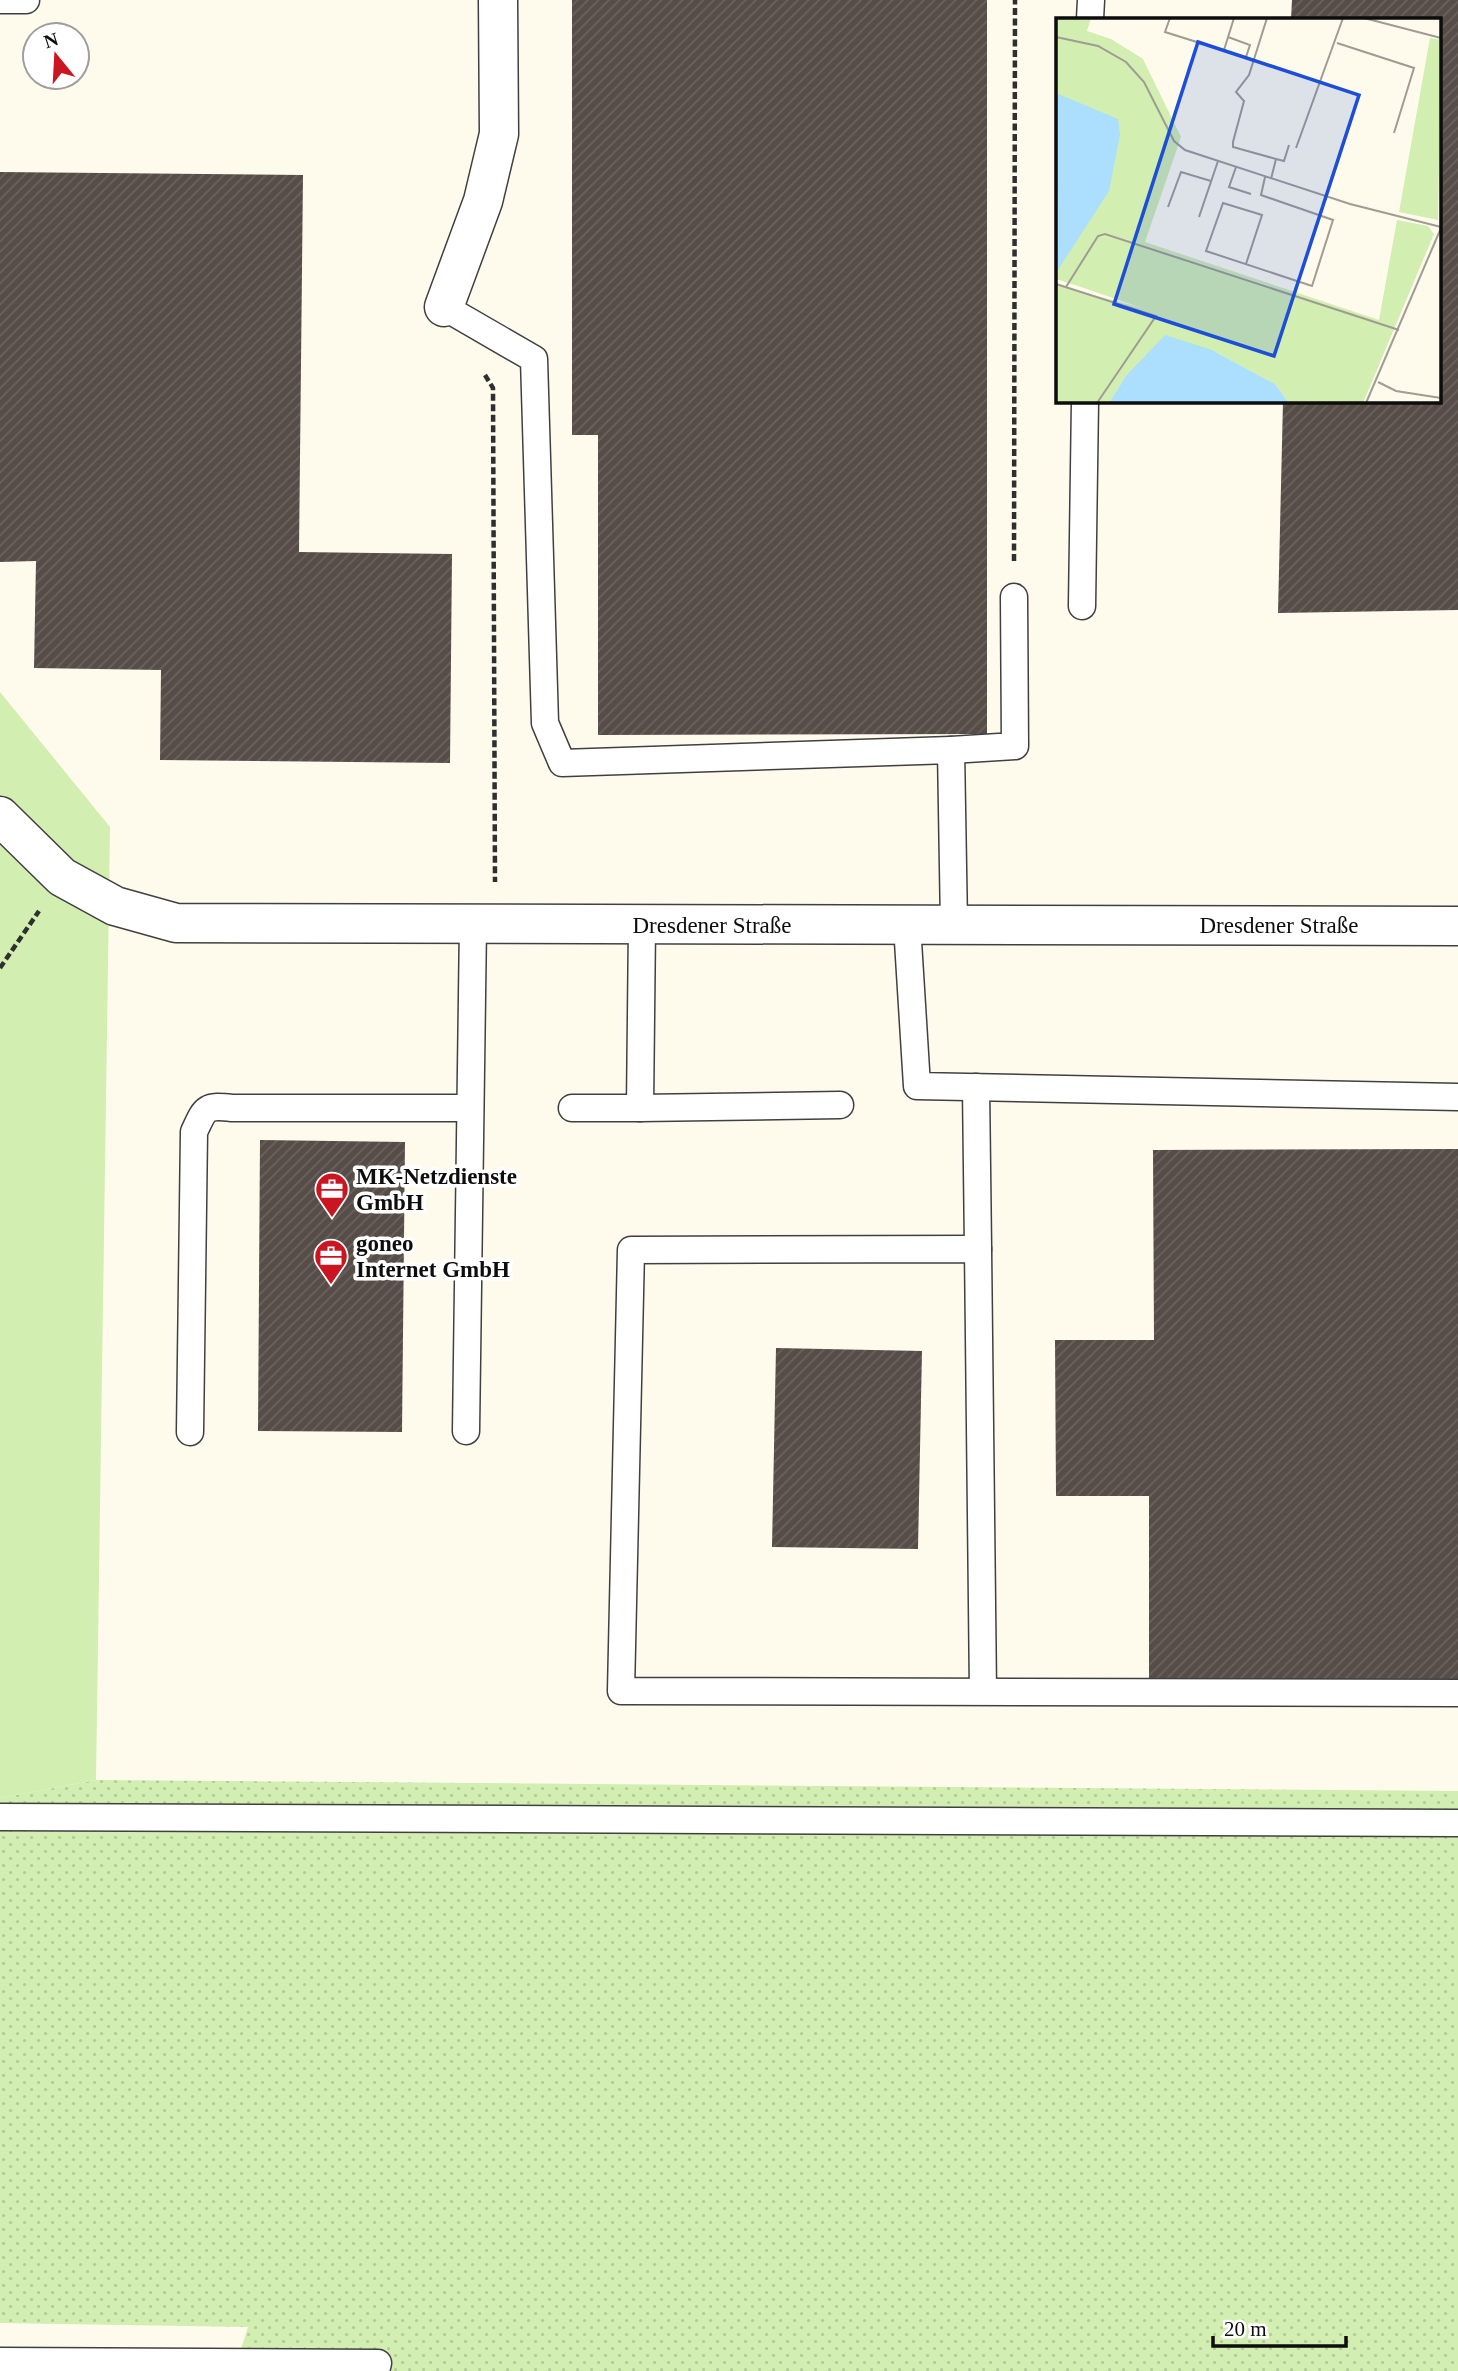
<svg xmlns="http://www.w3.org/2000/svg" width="1458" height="2371" font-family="Georgia,serif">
<defs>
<pattern id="grass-dots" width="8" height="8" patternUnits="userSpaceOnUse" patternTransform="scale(1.75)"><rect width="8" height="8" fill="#d2eeb1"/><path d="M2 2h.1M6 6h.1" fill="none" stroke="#b3cb97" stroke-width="1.8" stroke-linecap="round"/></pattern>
<pattern id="building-hatch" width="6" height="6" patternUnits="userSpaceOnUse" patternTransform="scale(1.75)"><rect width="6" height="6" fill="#574d48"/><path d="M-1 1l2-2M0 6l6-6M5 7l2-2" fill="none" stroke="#6a625e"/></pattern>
</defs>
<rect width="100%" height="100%" fill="#fffbec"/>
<path fill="url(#grass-dots)" d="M 96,1780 L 1458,1791 L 1458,2371 L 234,2371 L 248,2327 L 0,2323 L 0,1798 Z"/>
<path fill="#d2eeb1" d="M 0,692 L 110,827 L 96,1780 L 0,1798 Z"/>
<g fill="url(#building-hatch)">
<path d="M 572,0 L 987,0 L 987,734 L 598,735 L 598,435 L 572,435 Z"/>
<path d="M 1292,0 L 1458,0 L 1458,610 L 1278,613 L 1283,401 L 1439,401 L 1439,19 L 1291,19 Z"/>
<path d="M 0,172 L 303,175 L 299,552 L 452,554 L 450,763 L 160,760 L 161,670 L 34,668 L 36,561 L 0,562 Z"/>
<path d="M 260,1140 L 405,1142 L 402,1432 L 258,1431 Z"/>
<path d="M 1458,1149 L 1458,1684 L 1149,1685 L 1149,1496 L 1056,1496 L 1055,1340 L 1154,1340 L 1153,1150 Z"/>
<path d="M 776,1348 L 922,1351 L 918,1549 L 772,1547 Z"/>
</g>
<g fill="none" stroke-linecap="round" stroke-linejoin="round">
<g stroke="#404040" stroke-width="29">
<g id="service">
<path d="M 0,0 L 26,0"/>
<path d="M 1090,19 L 1091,0"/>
<path d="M 444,307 L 534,359 L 545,723 L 562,763 L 951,750 L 954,925"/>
<path d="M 1082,606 L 1085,401"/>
<path d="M 951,750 L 1015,746 L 1014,597"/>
<path d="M 642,925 L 640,1108 L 840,1105"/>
<path d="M 907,925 L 917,1086 L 1458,1097"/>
<path d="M 976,1087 L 978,1249"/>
<path d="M 572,1108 L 640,1108"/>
<path d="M 466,1431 L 473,924"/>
<path d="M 190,1432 L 194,1132 C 205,1108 205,1105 232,1108 L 470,1108"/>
<path d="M 983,1692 L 978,1249 L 631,1250 L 621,1691 L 1458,1693"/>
<path d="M 0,1817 L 1458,1823"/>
<path d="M 0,2361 L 378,2363 L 376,2371"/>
</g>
</g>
<g stroke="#404040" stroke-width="41">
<g id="minor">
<path d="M 444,307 L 483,201 L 499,134 L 498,0"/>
<path d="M 0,816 L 62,877 L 115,906 L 176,923 L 1458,926"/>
</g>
</g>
<g stroke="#2f2f2f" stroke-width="4.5" stroke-dasharray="7 3.5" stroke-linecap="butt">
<path d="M 485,375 L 493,388 L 495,882"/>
<path d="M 1014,561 L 1015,0"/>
<path d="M 0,968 L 39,911"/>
</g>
<use href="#service" stroke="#fff" stroke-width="26"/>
<use href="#minor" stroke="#fff" stroke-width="38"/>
</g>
<defs>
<g id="office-pin" transform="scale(1.75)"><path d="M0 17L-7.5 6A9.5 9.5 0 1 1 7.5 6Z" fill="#cb1622" stroke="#fff"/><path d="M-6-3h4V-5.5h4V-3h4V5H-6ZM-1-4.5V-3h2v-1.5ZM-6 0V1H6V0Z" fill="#fff"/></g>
</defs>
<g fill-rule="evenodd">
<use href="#office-pin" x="332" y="1189"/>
<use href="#office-pin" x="331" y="1256"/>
</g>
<g text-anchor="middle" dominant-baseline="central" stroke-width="7" stroke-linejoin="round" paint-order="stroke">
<g font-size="23" fill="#0d0d0d" stroke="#fff">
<text x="712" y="925">Dresdener Straße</text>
<text x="1279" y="925">Dresdener Straße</text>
</g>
<g font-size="23" font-weight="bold" fill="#0d0d0d" stroke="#fff" text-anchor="start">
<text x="356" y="1176">MK-Netzdienste<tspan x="356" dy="26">GmbH</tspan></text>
<text x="356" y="1243">goneo<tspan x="356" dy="26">Internet GmbH</tspan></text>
</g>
</g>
<g transform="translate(1056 18)">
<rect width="385" height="385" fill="#fffbec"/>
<path d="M 374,20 L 385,22 L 382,202 L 343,194 ZM 341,202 L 372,208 L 378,216 L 307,385 L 233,385 L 219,366 L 156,332 L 69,359 L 53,385 L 0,385 L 0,267 L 86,290 L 22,268 L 44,218 L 89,224 L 323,302 Z" fill="#d2eeb1"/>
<path d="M 0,0 L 35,0 L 31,13 L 55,21 L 87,41 L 125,119 L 89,224 L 45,218 L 22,268 L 0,261 Z" fill="#d2eeb1"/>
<path d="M 0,75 L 62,101 L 64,117 L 53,173 L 2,252 ZM 109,317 L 156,332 L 219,366 L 233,385 L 53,385 L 69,359 Z" fill="#abdffd"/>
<path fill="none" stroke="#9e9c93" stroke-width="2" d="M 114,0 L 109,14 L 198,42M 211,0 L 193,57 L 180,74 L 188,83 L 177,124 L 177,129 L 220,141 L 215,161M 308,0 L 385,20M 0,19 L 42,28 L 70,44 L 88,64 L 118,123 L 129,132 L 294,186 L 385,209M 172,19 L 194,27 L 190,39M 281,25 L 358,50 L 338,115M 168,32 L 178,0M 240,130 L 287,0M 220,141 L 228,143 L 233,127M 180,149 L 173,169 L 195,176M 112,189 L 125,154 L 155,163M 143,199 L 162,143M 190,246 L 206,197 L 167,185 L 150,233 L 256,268 L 277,202 L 205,177 L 209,159M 0,266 L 100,298 L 41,385M 10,269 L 42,218 L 49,216 L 343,312M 322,364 L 340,373 L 385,380M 310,385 L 385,210"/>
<path fill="#1d4ed8" fill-opacity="0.15" stroke="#1d4ed8" stroke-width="3.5" d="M 142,24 L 303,77 L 218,338 L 58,286 Z"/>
<rect width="385" height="385" fill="none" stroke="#0d0d0d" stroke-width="3.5"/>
</g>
<g transform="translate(56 56) rotate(342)"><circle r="33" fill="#ffffff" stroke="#9e9e9e" stroke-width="2"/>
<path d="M0-5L12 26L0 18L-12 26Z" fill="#cb1622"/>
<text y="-10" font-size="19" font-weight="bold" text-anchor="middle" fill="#0d0d0d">N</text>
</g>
<path d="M1213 2336v10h133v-10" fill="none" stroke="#0d0d0d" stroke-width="3.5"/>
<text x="1224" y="2336" font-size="21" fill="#0d0d0d" stroke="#ffffff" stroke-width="5" paint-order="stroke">20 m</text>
</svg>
